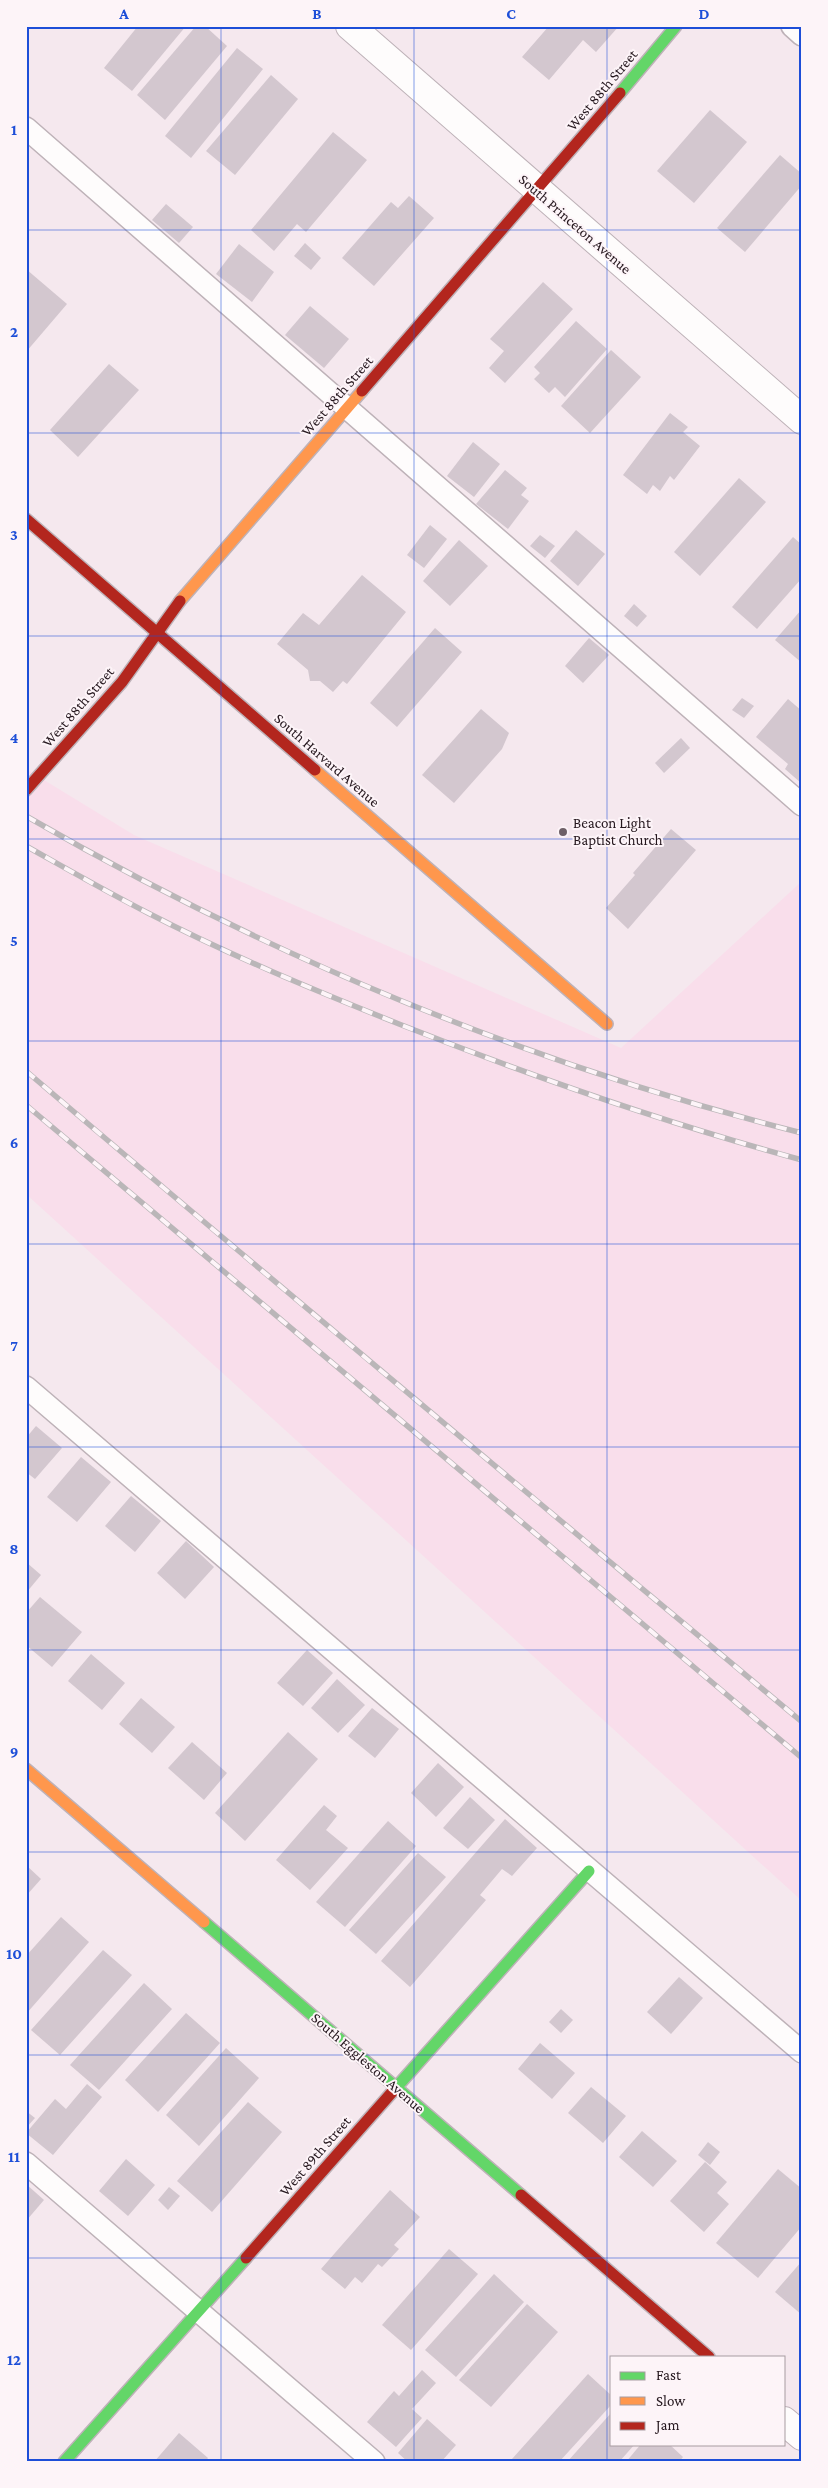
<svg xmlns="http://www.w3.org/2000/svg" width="828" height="2488" font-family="'Crimson Pro',serif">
<rect width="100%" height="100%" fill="#f5e8ee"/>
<path fill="#f9deeb" d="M 26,769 L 134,835 L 621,1048 L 802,881 L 802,1901 L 26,1194 Z"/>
<g fill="#d3c7cf">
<path d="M 138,26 L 186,26 L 132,91 L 104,68 Z"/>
<path d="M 196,26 L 205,26 L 227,46 L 165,120 L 137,95 Z"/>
<path d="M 549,26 L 619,26 L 596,52 L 583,40 L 549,80 L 522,57 Z"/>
<path d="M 237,48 L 263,69 L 191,158 L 165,136 Z"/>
<path d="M 271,75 L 298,99 L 235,175 L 206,151 Z"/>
<path d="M 710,110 L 747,142 L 694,203 L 657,171 Z"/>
<path d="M 333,132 L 367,160 L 306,232 L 297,224 L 274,251 L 251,230 Z"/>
<path d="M 780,155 L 802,174 L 802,185 L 745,252 L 717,228 Z"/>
<path d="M 409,196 L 434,218 L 374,286 L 342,258 L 391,202 L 398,208 Z"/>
<path d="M 166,204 L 193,227 L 179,243 L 152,220 Z"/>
<path d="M 305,243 L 321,258 L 311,270 L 294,256 Z"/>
<path d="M 239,244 L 274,272 L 252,302 L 216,274 Z"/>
<path d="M 26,269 L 67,304 L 26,352 Z"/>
<path d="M 543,282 L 573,309 L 505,383 L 489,368 L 504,351 L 490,339 Z"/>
<path d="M 310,306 L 349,339 L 324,368 L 285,335 Z"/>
<path d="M 576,321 L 607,349 L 565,397 L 555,387 L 549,393 L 534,379 L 540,373 L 534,367 Z"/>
<path d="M 611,350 L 641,377 L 590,433 L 561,406 Z"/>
<path d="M 109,364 L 139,390 L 78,457 L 50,430 Z"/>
<path d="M 670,413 L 688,427 L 683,432 L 700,446 L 674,480 L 670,476 L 660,491 L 653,485 L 647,494 L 623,475 Z"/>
<path d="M 473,442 L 500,464 L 474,497 L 447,476 Z"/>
<path d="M 505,470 L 527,488 L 521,495 L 529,501 L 508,529 L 476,504 Z"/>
<path d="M 739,478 L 766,502 L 700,576 L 674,552 Z"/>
<path d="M 430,525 L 447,539 L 424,568 L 407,555 Z"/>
<path d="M 576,530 L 605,554 L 578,586 L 550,561 Z"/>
<path d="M 540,535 L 555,546 L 545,558 L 530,546 Z"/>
<path d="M 793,537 L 802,545 L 802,578 L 757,629 L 732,607 Z"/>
<path d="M 459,540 L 488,566 L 450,606 L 423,581 Z"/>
<path d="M 362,575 L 406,612 L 347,684 L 343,681 L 333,692 L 320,681 L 310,681 L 308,670 L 277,644 L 303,613 L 319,625 Z"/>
<path d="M 634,604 L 647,616 L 637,627 L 624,616 Z"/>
<path d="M 802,609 L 802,663 L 775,640 Z"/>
<path d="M 435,628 L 462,652 L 397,727 L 370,703 Z"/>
<path d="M 589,638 L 609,655 L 583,683 L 565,666 Z"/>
<path d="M 742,698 L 754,706 L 744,718 L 732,710 Z"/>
<path d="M 788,699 L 802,711 L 801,783 L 785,769 L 788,764 L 756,737 Z"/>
<path d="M 481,709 L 509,733 L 502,749 L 454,803 L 422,775 Z"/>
<path d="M 681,738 L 690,748 L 664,773 L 655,763 Z"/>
<path d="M 671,829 L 696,850 L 628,929 L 606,908 L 635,875 L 633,873 Z"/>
<path d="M 36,1426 L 62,1448 L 35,1479 L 26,1472 L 26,1438 Z"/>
<path d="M 81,1457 L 111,1482 L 77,1522 L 47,1497 Z"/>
<path d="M 131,1496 L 161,1521 L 135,1552 L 105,1526 Z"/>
<path d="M 186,1541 L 214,1567 L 185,1599 L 157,1573 Z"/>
<path d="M 26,1562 L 41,1575 L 26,1593 Z"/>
<path d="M 40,1597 L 82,1632 L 52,1667 L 26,1645 L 26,1613 Z"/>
<path d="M 307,1650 L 333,1673 L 303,1706 L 277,1683 Z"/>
<path d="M 91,1654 L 125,1683 L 102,1710 L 68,1681 Z"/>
<path d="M 337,1679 L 365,1705 L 338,1733 L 311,1708 Z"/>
<path d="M 141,1698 L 175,1727 L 152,1753 L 119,1724 Z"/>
<path d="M 372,1708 L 399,1729 L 375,1758 L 348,1736 Z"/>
<path d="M 288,1732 L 318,1759 L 245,1841 L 215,1813 Z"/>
<path d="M 192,1742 L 227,1773 L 204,1800 L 168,1768 Z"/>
<path d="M 438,1763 L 464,1787 L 436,1817 L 411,1793 Z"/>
<path d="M 470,1797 L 495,1820 L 468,1849 L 443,1828 Z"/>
<path d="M 324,1805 L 337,1816 L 326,1830 L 348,1848 L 310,1890 L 276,1860 Z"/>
<path d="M 505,1819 L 537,1848 L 512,1876 L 502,1869 L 480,1895 L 486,1900 L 410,1987 L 381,1961 Z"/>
<path d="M 388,1821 L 416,1846 L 345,1927 L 316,1902 Z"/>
<path d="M 418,1853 L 446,1877 L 376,1954 L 349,1930 Z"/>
<path d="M 26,1865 L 41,1879 L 26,1896 Z"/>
<path d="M 61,1917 L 89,1942 L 26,2014 L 26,1956 Z"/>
<path d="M 103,1950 L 132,1975 L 60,2055 L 31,2030 Z"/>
<path d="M 679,1977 L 703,1998 L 671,2034 L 647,2012 Z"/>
<path d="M 144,1983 L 172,2009 L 99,2090 L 70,2065 Z"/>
<path d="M 561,2009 L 573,2020 L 561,2033 L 549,2022 Z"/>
<path d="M 186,2013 L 220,2043 L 158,2112 L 125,2080 Z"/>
<path d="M 540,2043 L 575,2073 L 552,2099 L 518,2069 Z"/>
<path d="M 226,2048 L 259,2078 L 199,2146 L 166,2115 Z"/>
<path d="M 87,2084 L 102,2097 L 53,2155 L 26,2133 L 55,2099 L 66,2109 Z"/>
<path d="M 591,2087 L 626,2116 L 603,2143 L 568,2113 Z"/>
<path d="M 248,2102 L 282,2132 L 212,2212 L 177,2181 Z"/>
<path d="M 26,2111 L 35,2118 L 26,2128 Z"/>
<path d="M 642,2131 L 677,2161 L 653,2187 L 619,2157 Z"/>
<path d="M 708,2142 L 720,2152 L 710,2165 L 698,2155 Z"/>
<path d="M 126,2159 L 155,2185 L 128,2216 L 99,2191 Z"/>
<path d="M 705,2162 L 727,2182 L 717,2193 L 729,2204 L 704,2232 L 670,2201 Z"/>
<path d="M 778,2169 L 802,2189 L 802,2226 L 758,2278 L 716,2243 Z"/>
<path d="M 26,2184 L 44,2200 L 26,2221 Z"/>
<path d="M 169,2187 L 180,2196 L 168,2210 L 158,2200 Z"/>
<path d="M 390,2190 L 420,2217 L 394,2245 L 399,2249 L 382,2267 L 378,2264 L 362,2283 L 355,2277 L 345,2289 L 321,2269 Z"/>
<path d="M 449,2249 L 478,2274 L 411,2350 L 382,2325 Z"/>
<path d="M 802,2261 L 802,2315 L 775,2292 Z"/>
<path d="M 494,2274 L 524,2302 L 456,2377 L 425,2350 Z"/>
<path d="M 527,2304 L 558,2332 L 491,2407 L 459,2380 Z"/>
<path d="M 422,2370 L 436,2383 L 412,2409 L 422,2418 L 396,2447 L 367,2422 L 394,2391 L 399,2396 Z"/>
<path d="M 588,2374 L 612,2396 L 612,2404 L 559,2462 L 516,2462 L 512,2459 Z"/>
<path d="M 612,2412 L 612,2444 L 635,2444 L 619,2462 L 567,2462 Z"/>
<path d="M 427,2419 L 456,2445 L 441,2462 L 408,2462 L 398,2453 Z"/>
<path d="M 179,2433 L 208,2458 L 205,2462 L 154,2462 Z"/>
<path d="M 641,2444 L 669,2444 L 683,2457 L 679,2462 L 626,2462 Z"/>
</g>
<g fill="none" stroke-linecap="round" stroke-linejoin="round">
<g stroke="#beb2b8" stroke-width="24">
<g id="lane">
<path d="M 792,26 L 802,35"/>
<path d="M 26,128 L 802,805"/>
<path d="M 26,1387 L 802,2052"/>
<path d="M 26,2163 L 374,2462"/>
</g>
</g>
<g stroke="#beb2b8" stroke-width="30">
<g id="street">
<path d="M 350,26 L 802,420"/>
<path d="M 784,2421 L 802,2436"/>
</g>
</g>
<g stroke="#beb2b8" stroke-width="14">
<g id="fast">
<path d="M 620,93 L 676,26"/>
<path d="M 204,1922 L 521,2195"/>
<path d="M 394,2090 L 589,1871"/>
<path d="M 64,2462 L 246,2258"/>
</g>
</g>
<g stroke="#beb2b8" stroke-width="14">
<g id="slow">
<path d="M 180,601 L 362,391"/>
<path d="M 315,770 L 607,1024"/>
<path d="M 26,1769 L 204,1922"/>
</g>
</g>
<g stroke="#beb2b8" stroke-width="14">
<g id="jam">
<path d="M 362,391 L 620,93"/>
<path d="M 26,519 L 315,770"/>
<path d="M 26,790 L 122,682 L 180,601"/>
<path d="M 521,2195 L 709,2357"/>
<path d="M 246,2258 L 394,2090"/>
</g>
</g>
<use href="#lane" stroke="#fefcfc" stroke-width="21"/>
<use href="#street" stroke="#fefcfc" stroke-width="28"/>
<use href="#fast" stroke="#63d668" stroke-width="11"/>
<use href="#slow" stroke="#ff974d" stroke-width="11"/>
<use href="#jam" stroke="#b3261e" stroke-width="11"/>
<g stroke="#bab6b8" stroke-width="5.5">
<g id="rail">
<path d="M 26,816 C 268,956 531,1065 802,1133"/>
<path d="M 26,846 C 67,869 107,892 148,913 C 229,955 314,990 399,1024 C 531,1076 665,1123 802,1160"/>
<path d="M 26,1071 C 283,1290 543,1506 802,1722"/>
<path d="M 26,1105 L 802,1758"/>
</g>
</g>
<use href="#rail" stroke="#fdf4f8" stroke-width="4" stroke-dasharray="11" stroke-linecap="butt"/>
</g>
<path fill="none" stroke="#1d4ed8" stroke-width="1" stroke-opacity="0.55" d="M 221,26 L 221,2462M 414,26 L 414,2462M 607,26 L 607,2462M 26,230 L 802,230M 26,433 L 802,433M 26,636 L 802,636M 26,839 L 802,839M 26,1041 L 802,1041M 26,1244 L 802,1244M 26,1447 L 802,1447M 26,1650 L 802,1650M 26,1852 L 802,1852M 26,2055 L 802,2055M 26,2258 L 802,2258"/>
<circle fill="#6e6067" stroke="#fdf4f8" stroke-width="2" cx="563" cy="832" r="5"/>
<g text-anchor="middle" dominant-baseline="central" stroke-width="4" stroke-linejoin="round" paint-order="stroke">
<g font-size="15" fill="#25171e" stroke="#fdf4f8">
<text transform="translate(602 90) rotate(-50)">West 88th Street</text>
<text transform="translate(575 224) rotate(41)">South Princeton Avenue</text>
<text transform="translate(337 396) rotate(-49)">West 88th Street</text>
<text transform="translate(78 707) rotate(-49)">West 88th Street</text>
<text transform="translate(327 760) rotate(41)">South Harvard Avenue</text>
<text transform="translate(368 2063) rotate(41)">South Eggleston Avenue</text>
<text transform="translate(315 2156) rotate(-49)">West 89th Street</text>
</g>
<g font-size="15" fill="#25171e" stroke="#fdf4f8" text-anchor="start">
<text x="573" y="823">Beacon Light<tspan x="573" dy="17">Baptist Church</tspan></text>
</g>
</g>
<rect width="828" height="2488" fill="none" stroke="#fdf4f8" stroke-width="55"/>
<rect x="610" y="2356" width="175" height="90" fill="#fdf4f8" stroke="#a79ca1"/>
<rect x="620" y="2372" width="25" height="8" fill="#63d668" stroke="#a79ca1"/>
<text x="656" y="2380" font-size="15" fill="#25171e">Fast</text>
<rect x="620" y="2397" width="25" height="8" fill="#ff974d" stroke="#a79ca1"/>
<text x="656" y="2406" font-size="15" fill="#25171e">Slow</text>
<rect x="620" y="2422" width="25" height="8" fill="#b3261e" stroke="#a79ca1"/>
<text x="656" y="2430" font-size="15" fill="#25171e">Jam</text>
<rect x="28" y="28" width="772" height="2432" fill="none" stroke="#1d4ed8" stroke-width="2"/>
<g font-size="16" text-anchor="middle" font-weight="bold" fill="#1d4ed8">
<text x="124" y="19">A</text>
<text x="317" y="19">B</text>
<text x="511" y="19">C</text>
<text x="704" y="19">D</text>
<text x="14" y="135">1</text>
<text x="14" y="337">2</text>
<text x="14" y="540">3</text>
<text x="14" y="743">4</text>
<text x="14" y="946">5</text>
<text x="14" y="1148">6</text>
<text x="14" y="1351">7</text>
<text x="14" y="1554">8</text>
<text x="14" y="1757">9</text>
<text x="14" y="1959">10</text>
<text x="14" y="2162">11</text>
<text x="14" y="2365">12</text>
</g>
</svg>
